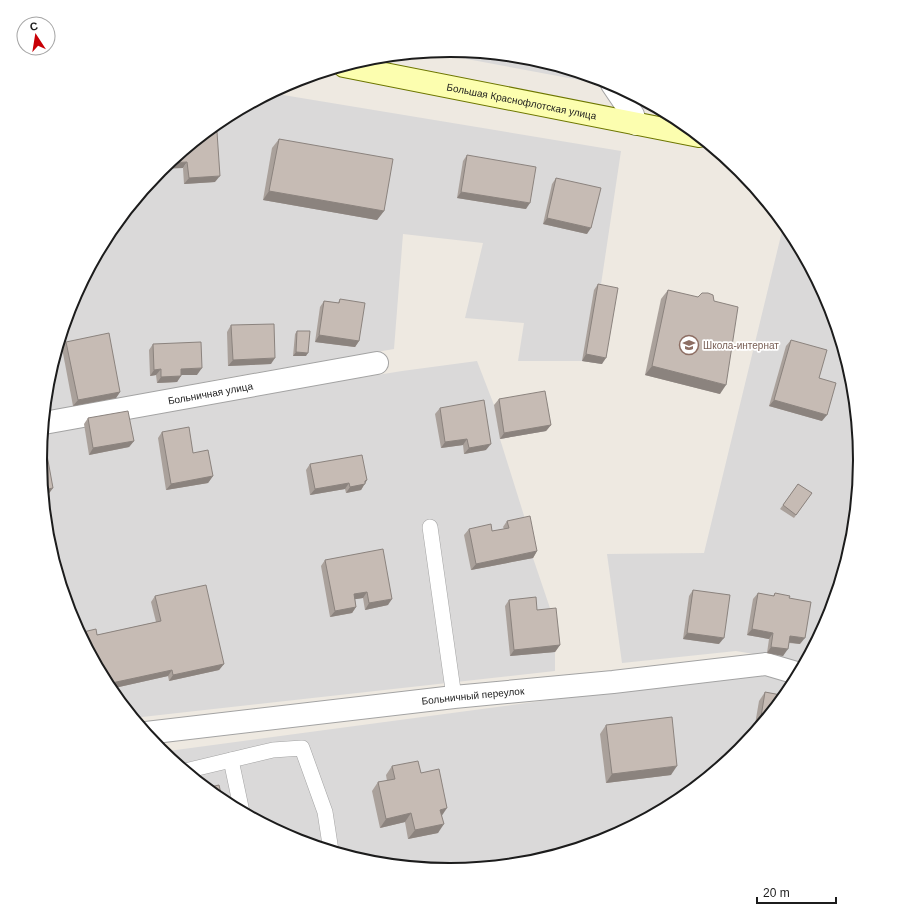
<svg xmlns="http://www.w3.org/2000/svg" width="901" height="921" font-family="Helvetica,sans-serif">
<rect width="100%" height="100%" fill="#eee9e1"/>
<g fill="#dad9d9">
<path d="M 451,50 L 531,58 L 598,78 L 601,84 L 429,52 Z"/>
<path d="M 271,93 L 621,151 L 600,291 L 614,294 L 602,364 L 582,361 L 518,361 L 524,323 L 465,318 L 483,243 L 403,234 L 394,349 L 219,379 L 86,407 L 45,413 L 48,380 L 71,303 L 109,232 L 160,170 L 223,119 Z"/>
<path d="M 631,94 L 669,114 L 638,108 Z"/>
<path d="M 784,223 L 792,233 L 830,304 L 853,381 L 861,461 L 853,541 L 830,618 L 805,663 L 736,651 L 622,663 L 607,554 L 704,553 Z"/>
<path d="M 477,361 L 494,405 L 540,397 L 546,431 L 500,439 L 526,522 L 533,558 L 552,614 L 555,652 L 555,671 L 133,718 L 109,688 L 71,617 L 48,540 L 40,460 L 43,429 L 402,371 Z"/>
<path d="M 757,672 L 795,683 L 792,689 L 741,751 L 678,802 L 607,840 L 530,863 L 518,864 L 517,863 L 450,871 L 370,863 L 293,840 L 222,802 L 161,752 Z"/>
</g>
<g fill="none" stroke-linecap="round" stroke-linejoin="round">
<g stroke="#a3a3a3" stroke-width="16">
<g id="lane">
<path d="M 430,527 L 454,697"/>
<path d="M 231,760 L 242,812"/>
<path d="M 185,771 L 273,750 L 302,748 L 325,812 L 331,851"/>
</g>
</g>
<g stroke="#a3a3a3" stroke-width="24">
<g id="street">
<path d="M 612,84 L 633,115 L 636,124"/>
<path id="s1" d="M 44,423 L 377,363"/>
<path id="s2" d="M 146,733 L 454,697 L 613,682 L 766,664 L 800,674"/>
</g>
</g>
<g stroke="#6d7600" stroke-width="24">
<g id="secondary">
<path id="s3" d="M 344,66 L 699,136"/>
</g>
</g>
<use href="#lane" stroke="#fff" stroke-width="15"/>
<use href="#street" stroke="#fff" stroke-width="22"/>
<use href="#secondary" stroke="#fcfeaf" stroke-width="22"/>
</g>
<g fill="#aaa19b">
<path d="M 206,133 L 215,182 L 184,184 L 183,168 Z"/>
<path d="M 279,139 L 384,211 L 377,220 L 263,200 L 272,148 Z"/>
<path d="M 467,155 L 526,209 L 457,198 L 463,161 Z"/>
<path d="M 556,178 L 587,234 L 543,224 L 552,184 Z"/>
<path d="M 598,284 L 602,364 L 582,361 L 594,290 Z"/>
<path d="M 668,290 L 720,394 L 645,375 L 661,299 Z"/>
<path d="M 340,299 L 359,341 L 355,347 L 315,342 L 320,307 L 324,301 L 338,303 Z"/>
<path d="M 231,325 L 271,364 L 228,366 L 227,332 Z"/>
<path d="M 297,331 L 306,356 L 293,356 L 295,334 Z"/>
<path d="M 791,340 L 819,378 L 822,421 L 769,406 L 786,346 Z"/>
<path d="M 66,342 L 120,392 L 116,398 L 73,406 L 62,348 Z"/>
<path d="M 153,344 L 197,375 L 181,375 L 177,382 L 157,383 L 156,375 L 150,376 L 149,350 Z"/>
<path d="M 499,399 L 551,425 L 546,431 L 500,439 L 494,405 Z"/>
<path d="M 440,408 L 486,450 L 464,454 L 463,445 L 441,448 L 435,414 Z"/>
<path d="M 88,418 L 134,441 L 129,447 L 89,455 L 84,424 Z"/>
<path d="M 162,432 L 193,453 L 213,476 L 208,483 L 166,490 L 158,438 Z"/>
<path d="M 310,464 L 367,480 L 361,490 L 346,493 L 345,489 L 310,495 L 306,470 Z"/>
<path d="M 798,484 L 812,493 L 794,518 L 780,509 Z"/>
<path d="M 507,521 L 537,551 L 533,558 L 471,570 L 464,535 L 469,529 L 492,531 L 504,529 L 503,527 Z"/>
<path d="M 325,560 L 388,605 L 365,610 L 363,598 L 355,599 L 356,607 L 352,613 L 330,617 L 321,566 Z"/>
<path d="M 693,590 L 719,644 L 683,639 L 689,596 Z"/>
<path d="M 758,593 L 773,596 L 775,593 L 789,598 L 800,644 L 789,643 L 783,656 L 767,653 L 769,639 L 747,635 L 753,599 Z"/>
<path d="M 832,594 L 830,618 L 822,632 L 828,600 Z"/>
<path d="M 155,596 L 224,664 L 219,670 L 169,681 L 168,676 L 110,689 L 79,633 L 97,635 L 156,622 L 151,602 Z"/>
<path d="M 509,600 L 560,645 L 555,652 L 510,656 L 505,606 Z"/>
<path d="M 765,692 L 786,696 L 753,736 L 759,701 Z"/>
<path d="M 606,725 L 671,775 L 606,783 L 600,734 Z"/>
<path d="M 392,766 L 421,773 L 442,816 L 438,833 L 408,839 L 405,822 L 380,828 L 372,791 L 378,782 L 387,781 L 386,775 Z"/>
</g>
<g fill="#8b837e">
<path d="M 484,53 L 515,56 L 515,57 Z"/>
<path d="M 187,162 L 183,168 L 162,169 L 169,163 Z"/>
<path d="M 220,176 L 215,182 L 184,184 L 189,178 Z"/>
<path d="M 269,191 L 384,211 L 377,220 L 263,200 Z"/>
<path d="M 461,192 L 530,203 L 526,209 L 457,198 Z"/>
<path d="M 547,218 L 591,228 L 587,234 L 543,224 Z"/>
<path d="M 816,277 L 818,281 L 813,280 Z"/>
<path d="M 319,335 L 359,341 L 355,347 L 315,342 Z"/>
<path d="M 296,352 L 308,353 L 306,356 L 293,356 Z"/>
<path d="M 586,354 L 606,358 L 602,364 L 582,361 Z"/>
<path d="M 275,358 L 271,364 L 228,366 L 233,360 Z"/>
<path d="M 652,366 L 726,385 L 720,394 L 645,375 Z"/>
<path d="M 202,368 L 197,375 L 177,375 L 181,369 Z"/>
<path d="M 161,369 L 156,375 L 150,376 L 154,370 Z"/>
<path d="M 181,376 L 177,382 L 157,383 L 161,377 Z"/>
<path d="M 120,392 L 116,398 L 73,406 L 78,400 Z"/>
<path d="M 774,400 L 827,415 L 822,421 L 769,406 Z"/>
<path d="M 551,425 L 546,431 L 500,439 L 504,433 Z"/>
<path d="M 467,439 L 463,445 L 441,448 L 445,442 Z"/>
<path d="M 134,441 L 129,447 L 89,455 L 93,448 Z"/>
<path d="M 491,444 L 486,450 L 464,454 L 469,448 Z"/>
<path d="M 213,476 L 208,483 L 166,490 L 171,484 Z"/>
<path d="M 367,480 L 361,490 L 346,493 L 350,487 Z"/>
<path d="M 349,483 L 345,489 L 310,495 L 315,489 Z"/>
<path d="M 53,488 L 48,495 L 43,496 L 43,490 Z"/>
<path d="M 537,551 L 533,558 L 471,570 L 476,564 Z"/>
<path d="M 367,592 L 363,598 L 350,600 L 354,594 Z"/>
<path d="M 392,599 L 388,605 L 365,610 L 369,603 Z"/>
<path d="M 356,607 L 352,613 L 330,617 L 335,611 Z"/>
<path d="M 752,629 L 773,633 L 769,639 L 747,635 Z"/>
<path d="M 687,633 L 724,638 L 719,644 L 683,639 Z"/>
<path d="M 790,636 L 805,638 L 800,644 L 786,642 Z"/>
<path d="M 560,645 L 555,652 L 510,656 L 514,650 Z"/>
<path d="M 771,647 L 788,649 L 783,656 L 767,653 Z"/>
<path d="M 224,664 L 219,670 L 169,681 L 173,675 Z"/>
<path d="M 172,670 L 168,676 L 110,689 L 107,684 Z"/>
<path d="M 677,766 L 671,775 L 606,783 L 612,774 Z"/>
<path d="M 447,808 L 441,817 L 440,810 Z"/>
<path d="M 411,813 L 405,822 L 380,828 L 386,819 Z"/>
<path d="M 444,824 L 438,833 L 408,839 L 415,830 Z"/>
</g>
<g fill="#c6bbb4" stroke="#8b837e">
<path d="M 217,132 L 220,176 L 189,178 L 187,162 L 169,163 L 206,133 Z"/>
<path d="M 279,139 L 393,159 L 384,211 L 269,191 Z"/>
<path d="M 467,155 L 536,167 L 530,203 L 461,192 Z"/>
<path d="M 556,178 L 601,188 L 591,228 L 547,218 Z"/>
<path d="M 598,284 L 618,288 L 606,358 L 586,354 Z"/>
<path d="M 668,290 L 698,297 L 702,293 L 708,293 L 713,295 L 714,301 L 738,307 L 726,385 L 652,366 Z"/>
<path d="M 340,299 L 365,303 L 359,341 L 319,335 L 324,301 L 339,303 Z"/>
<path d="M 274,324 L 275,358 L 233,360 L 231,325 Z"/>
<path d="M 297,331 L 310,331 L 308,353 L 296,352 Z"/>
<path d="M 109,333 L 120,392 L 78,400 L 66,342 Z"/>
<path d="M 791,340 L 827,350 L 819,378 L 836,383 L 827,415 L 774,400 Z"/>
<path d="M 201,342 L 202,368 L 181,369 L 181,376 L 161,377 L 161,369 L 154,370 L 153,344 Z"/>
<path d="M 545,391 L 551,425 L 504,433 L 499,399 Z"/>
<path d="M 484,400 L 491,444 L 469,448 L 467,439 L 445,442 L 440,408 Z"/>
<path d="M 128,411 L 134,441 L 93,448 L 88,418 Z"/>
<path d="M 189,427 L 193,453 L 208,450 L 213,476 L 171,484 L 162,432 Z"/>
<path d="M 47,455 L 53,488 L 43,490 L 40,460 L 40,456 Z"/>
<path d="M 362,455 L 367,480 L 365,481 L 365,484 L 350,487 L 349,483 L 315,489 L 310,464 Z"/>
<path d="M 798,484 L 812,493 L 796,515 L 783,505 Z"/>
<path d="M 530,516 L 537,551 L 476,564 L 469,529 L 491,524 L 492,531 L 509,528 L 507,521 Z"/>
<path d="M 383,549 L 392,599 L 369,603 L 367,592 L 354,594 L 356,607 L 335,611 L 325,560 Z"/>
<path d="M 206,585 L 224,664 L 173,675 L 172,670 L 107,684 L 79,633 L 96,629 L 97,635 L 161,621 L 155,596 Z"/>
<path d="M 693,590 L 730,595 L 724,638 L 687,633 Z"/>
<path d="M 758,593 L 774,596 L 775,593 L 790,596 L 789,598 L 811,602 L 805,638 L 790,636 L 788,649 L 771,647 L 773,633 L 752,629 Z"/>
<path d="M 832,594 L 837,595 L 830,618 L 827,623 Z"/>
<path d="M 536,597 L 537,610 L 556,608 L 560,645 L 514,650 L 509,600 Z"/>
<path d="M 765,692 L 786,696 L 759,729 Z"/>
<path d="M 672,717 L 677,766 L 612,774 L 606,725 Z"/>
<path d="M 418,761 L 421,773 L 439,769 L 447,808 L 440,810 L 444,824 L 415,830 L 411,813 L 386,819 L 378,782 L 395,779 L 392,766 Z"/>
<path d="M 219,785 L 223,802 L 206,788 Z"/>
</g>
<defs>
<g id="school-ring" transform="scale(1)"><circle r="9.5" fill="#fff" stroke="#8d6e63" stroke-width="1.5"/><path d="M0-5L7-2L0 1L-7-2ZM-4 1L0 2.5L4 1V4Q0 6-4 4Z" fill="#8d6e63"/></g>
</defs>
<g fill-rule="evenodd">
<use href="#school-ring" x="689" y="345"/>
</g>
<g text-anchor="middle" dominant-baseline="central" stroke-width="3.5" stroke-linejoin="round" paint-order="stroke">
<g font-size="10" fill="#1c1c1c" stroke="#fff">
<text stroke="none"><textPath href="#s3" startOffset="181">Большая Краснофлотская улица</textPath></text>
<text stroke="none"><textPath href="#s1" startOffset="169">Больничная улица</textPath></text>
<text stroke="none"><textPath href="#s2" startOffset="329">Больничный переулок</textPath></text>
</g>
<g font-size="10" fill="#785e54" stroke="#fff" text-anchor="start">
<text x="703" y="345">Школа-интернат</text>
</g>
</g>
<path d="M0 0H901V921H0ZM47 460a403 403 0 1 1 806 0a403 403 0 1 1-806 0Z" fill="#fff" fill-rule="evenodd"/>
<path fill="none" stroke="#1c1c1c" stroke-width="2" d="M47 460a403 403 0 1 1 806 0a403 403 0 1 1-806 0Z"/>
<g transform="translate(36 36) rotate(348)"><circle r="19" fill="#ffffff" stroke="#a4a4a4"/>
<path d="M0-3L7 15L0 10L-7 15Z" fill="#c80006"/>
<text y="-6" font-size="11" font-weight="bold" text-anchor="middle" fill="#1c1c1c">С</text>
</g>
<path d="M757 897v6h79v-6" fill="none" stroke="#1c1c1c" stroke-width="2"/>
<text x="763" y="897" font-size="12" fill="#1c1c1c" stroke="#ffffff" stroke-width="3" paint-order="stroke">20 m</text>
</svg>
